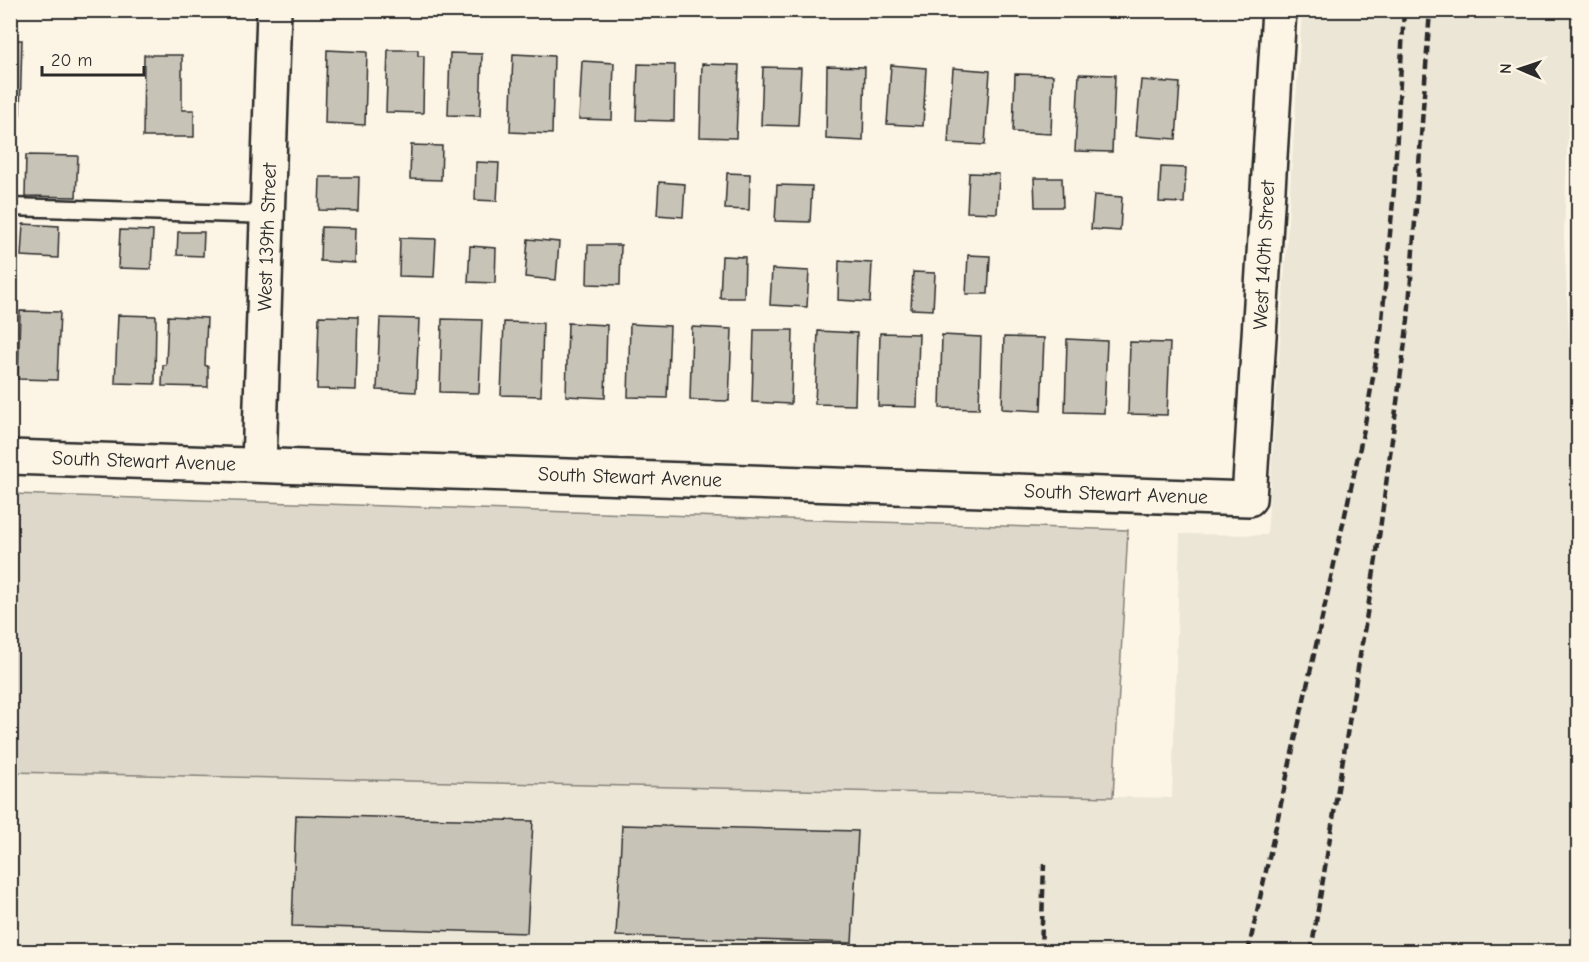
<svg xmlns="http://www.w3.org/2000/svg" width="1589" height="962" font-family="'Comic Neue',sans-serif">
<rect width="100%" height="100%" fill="#fcf5e5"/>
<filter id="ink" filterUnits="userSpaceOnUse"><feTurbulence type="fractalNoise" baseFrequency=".0167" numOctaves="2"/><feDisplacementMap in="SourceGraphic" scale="12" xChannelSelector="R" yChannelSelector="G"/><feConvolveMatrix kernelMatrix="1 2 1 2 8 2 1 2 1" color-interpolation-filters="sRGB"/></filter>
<g filter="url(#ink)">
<path fill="#ece6d7" d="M 1302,11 L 1572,11 L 1564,235 L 1572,398 L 1577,951 L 11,952 L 11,772 L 1172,798 L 1180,534 L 1267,535 Z"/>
<path fill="#ded8ca" stroke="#84827a" stroke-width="1.5" d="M 11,494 L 1128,530 L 1113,797 L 11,772 Z"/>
<g fill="#c8c3b7" stroke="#2b2b2b" stroke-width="1.5">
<path d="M 10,40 L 22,40 L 20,114 L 10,113 Z"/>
<path d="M 327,50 L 367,52 L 365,125 L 325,123 Z"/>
<path d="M 388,50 L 418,50 L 418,56 L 424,56 L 423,113 L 386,112 Z"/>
<path d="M 450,53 L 482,54 L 480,116 L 448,115 Z"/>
<path d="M 513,54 L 554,56 L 552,134 L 510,132 Z"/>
<path d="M 144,55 L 182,55 L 182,110 L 194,110 L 194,137 L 143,137 Z"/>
<path d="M 582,61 L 614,63 L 612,120 L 579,119 Z"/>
<path d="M 638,64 L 675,65 L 674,121 L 636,120 Z"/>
<path d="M 702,64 L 739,65 L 736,138 L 700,137 Z"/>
<path d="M 891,65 L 926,68 L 923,126 L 887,124 Z"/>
<path d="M 827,66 L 865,67 L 863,141 L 826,139 Z"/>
<path d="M 763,67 L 801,68 L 798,126 L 761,125 Z"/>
<path d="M 953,68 L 990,71 L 985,145 L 948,143 Z"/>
<path d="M 1015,74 L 1053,75 L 1051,134 L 1013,132 Z"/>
<path d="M 1079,74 L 1115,75 L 1112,152 L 1075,151 Z"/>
<path d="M 1141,80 L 1180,83 L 1176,139 L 1136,136 Z"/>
<path d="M 411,145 L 442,146 L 441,180 L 410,179 Z"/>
<path d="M 26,155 L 78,156 L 76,197 L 25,196 Z"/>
<path d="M 476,162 L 499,163 L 497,201 L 475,200 Z"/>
<path d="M 1161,167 L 1186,168 L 1184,203 L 1159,202 Z"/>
<path d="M 727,173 L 750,174 L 749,210 L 725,209 Z"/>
<path d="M 969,173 L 999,174 L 997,213 L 967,212 Z"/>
<path d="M 320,177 L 359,177 L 358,211 L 319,210 Z"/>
<path d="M 1034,178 L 1062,178 L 1063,207 L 1035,207 Z"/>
<path d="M 659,182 L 685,184 L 683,217 L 657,215 Z"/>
<path d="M 777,185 L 812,186 L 810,222 L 775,221 Z"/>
<path d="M 1094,195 L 1122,197 L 1120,231 L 1091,229 Z"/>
<path d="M 23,224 L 59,226 L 58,258 L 21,256 Z"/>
<path d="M 321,227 L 356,228 L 355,263 L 320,261 Z"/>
<path d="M 120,230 L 153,231 L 151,269 L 118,268 Z"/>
<path d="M 178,232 L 204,232 L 203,256 L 177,255 Z"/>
<path d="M 400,238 L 436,239 L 434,277 L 399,276 Z"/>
<path d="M 528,239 L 559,242 L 556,280 L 525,277 Z"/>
<path d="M 588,245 L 621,245 L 620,285 L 587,284 Z"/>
<path d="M 470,246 L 496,248 L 495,283 L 468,282 Z"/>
<path d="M 968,255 L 990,256 L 988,294 L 966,294 Z"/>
<path d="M 722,256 L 745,257 L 744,298 L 720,298 Z"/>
<path d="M 839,261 L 872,263 L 870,302 L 838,300 Z"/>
<path d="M 772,269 L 809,271 L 807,307 L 770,305 Z"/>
<path d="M 913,272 L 935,273 L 933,310 L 911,309 Z"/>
<path d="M 20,311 L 60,312 L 57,380 L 18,379 Z"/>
<path d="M 118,315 L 156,316 L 155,384 L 115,383 Z"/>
<path d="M 168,316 L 207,318 L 205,365 L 208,367 L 208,387 L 162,386 L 163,365 L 166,365 Z"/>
<path d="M 319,316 L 358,317 L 356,390 L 317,389 Z"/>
<path d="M 380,318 L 419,319 L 416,392 L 377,390 Z"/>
<path d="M 442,319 L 482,320 L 479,393 L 440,392 Z"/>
<path d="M 504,322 L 543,323 L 541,396 L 501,395 Z"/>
<path d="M 568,323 L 607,325 L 605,398 L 566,396 Z"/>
<path d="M 630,324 L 670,326 L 667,398 L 628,397 Z"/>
<path d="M 692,327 L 732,329 L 729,401 L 690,400 Z"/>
<path d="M 754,330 L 793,330 L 791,404 L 752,402 Z"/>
<path d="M 818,331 L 857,333 L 855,405 L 815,404 Z"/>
<path d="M 880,333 L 919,334 L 917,407 L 878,406 Z"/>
<path d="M 942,335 L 981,337 L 979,409 L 940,408 Z"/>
<path d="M 1004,337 L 1044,338 L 1041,411 L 1002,409 Z"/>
<path d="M 1067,339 L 1107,341 L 1104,413 L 1065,412 Z"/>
<path d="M 1130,342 L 1170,343 L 1167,415 L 1128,414 Z"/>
<path d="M 296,815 L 533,821 L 527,933 L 292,926 Z"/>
<path d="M 622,825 L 858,831 L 852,943 L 616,936 Z"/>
</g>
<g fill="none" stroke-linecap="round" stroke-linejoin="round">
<g stroke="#2b2b2b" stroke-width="21">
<path id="service" d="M 10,207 L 268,215"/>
</g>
<g stroke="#2b2b2b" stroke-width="38">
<g id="minor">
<path d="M 10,457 L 1249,499 L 1279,10"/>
<path d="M 259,464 L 274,10"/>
</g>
</g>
<use href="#service" stroke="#fcf5e5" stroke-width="16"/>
<use href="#minor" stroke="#fcf5e5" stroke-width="33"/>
<g stroke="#2b2b2b" stroke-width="4.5" stroke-dasharray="9 4.5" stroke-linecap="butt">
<path d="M 1041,952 L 1044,864"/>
<path d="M 1248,952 L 1364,429 L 1381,331 L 1394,190 L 1404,10"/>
<path d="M 1311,952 L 1376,559 L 1408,320 L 1430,10"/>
</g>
</g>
</g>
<g text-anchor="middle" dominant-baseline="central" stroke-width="5" stroke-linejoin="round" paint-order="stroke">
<g font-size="20" fill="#2b2b2b" stroke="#fcf5e5">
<text transform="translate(267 237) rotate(-88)">West 139th Street</text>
<text transform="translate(1264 255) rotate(-87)">West 140th Street</text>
<text transform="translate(144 461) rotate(2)">South Stewart Avenue</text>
<text transform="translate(630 477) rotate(2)">South Stewart Avenue</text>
<text transform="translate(1116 494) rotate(2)">South Stewart Avenue</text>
</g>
</g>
<rect width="1589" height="962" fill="none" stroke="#fcf5e5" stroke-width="36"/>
<rect x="18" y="18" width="1553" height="926" fill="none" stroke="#2b2b2b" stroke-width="2" filter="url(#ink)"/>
<g transform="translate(1520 69) rotate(272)" stroke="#fcf5e5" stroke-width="4.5" paint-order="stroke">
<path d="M0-4.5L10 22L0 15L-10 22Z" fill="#2b2b2b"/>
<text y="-9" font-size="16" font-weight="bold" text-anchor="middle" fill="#2b2b2b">N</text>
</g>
<path d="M42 66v9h102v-9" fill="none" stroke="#2b2b2b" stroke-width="3"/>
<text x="51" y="66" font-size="18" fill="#2b2b2b" stroke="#fcf5e5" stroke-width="4.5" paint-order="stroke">20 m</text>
</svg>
